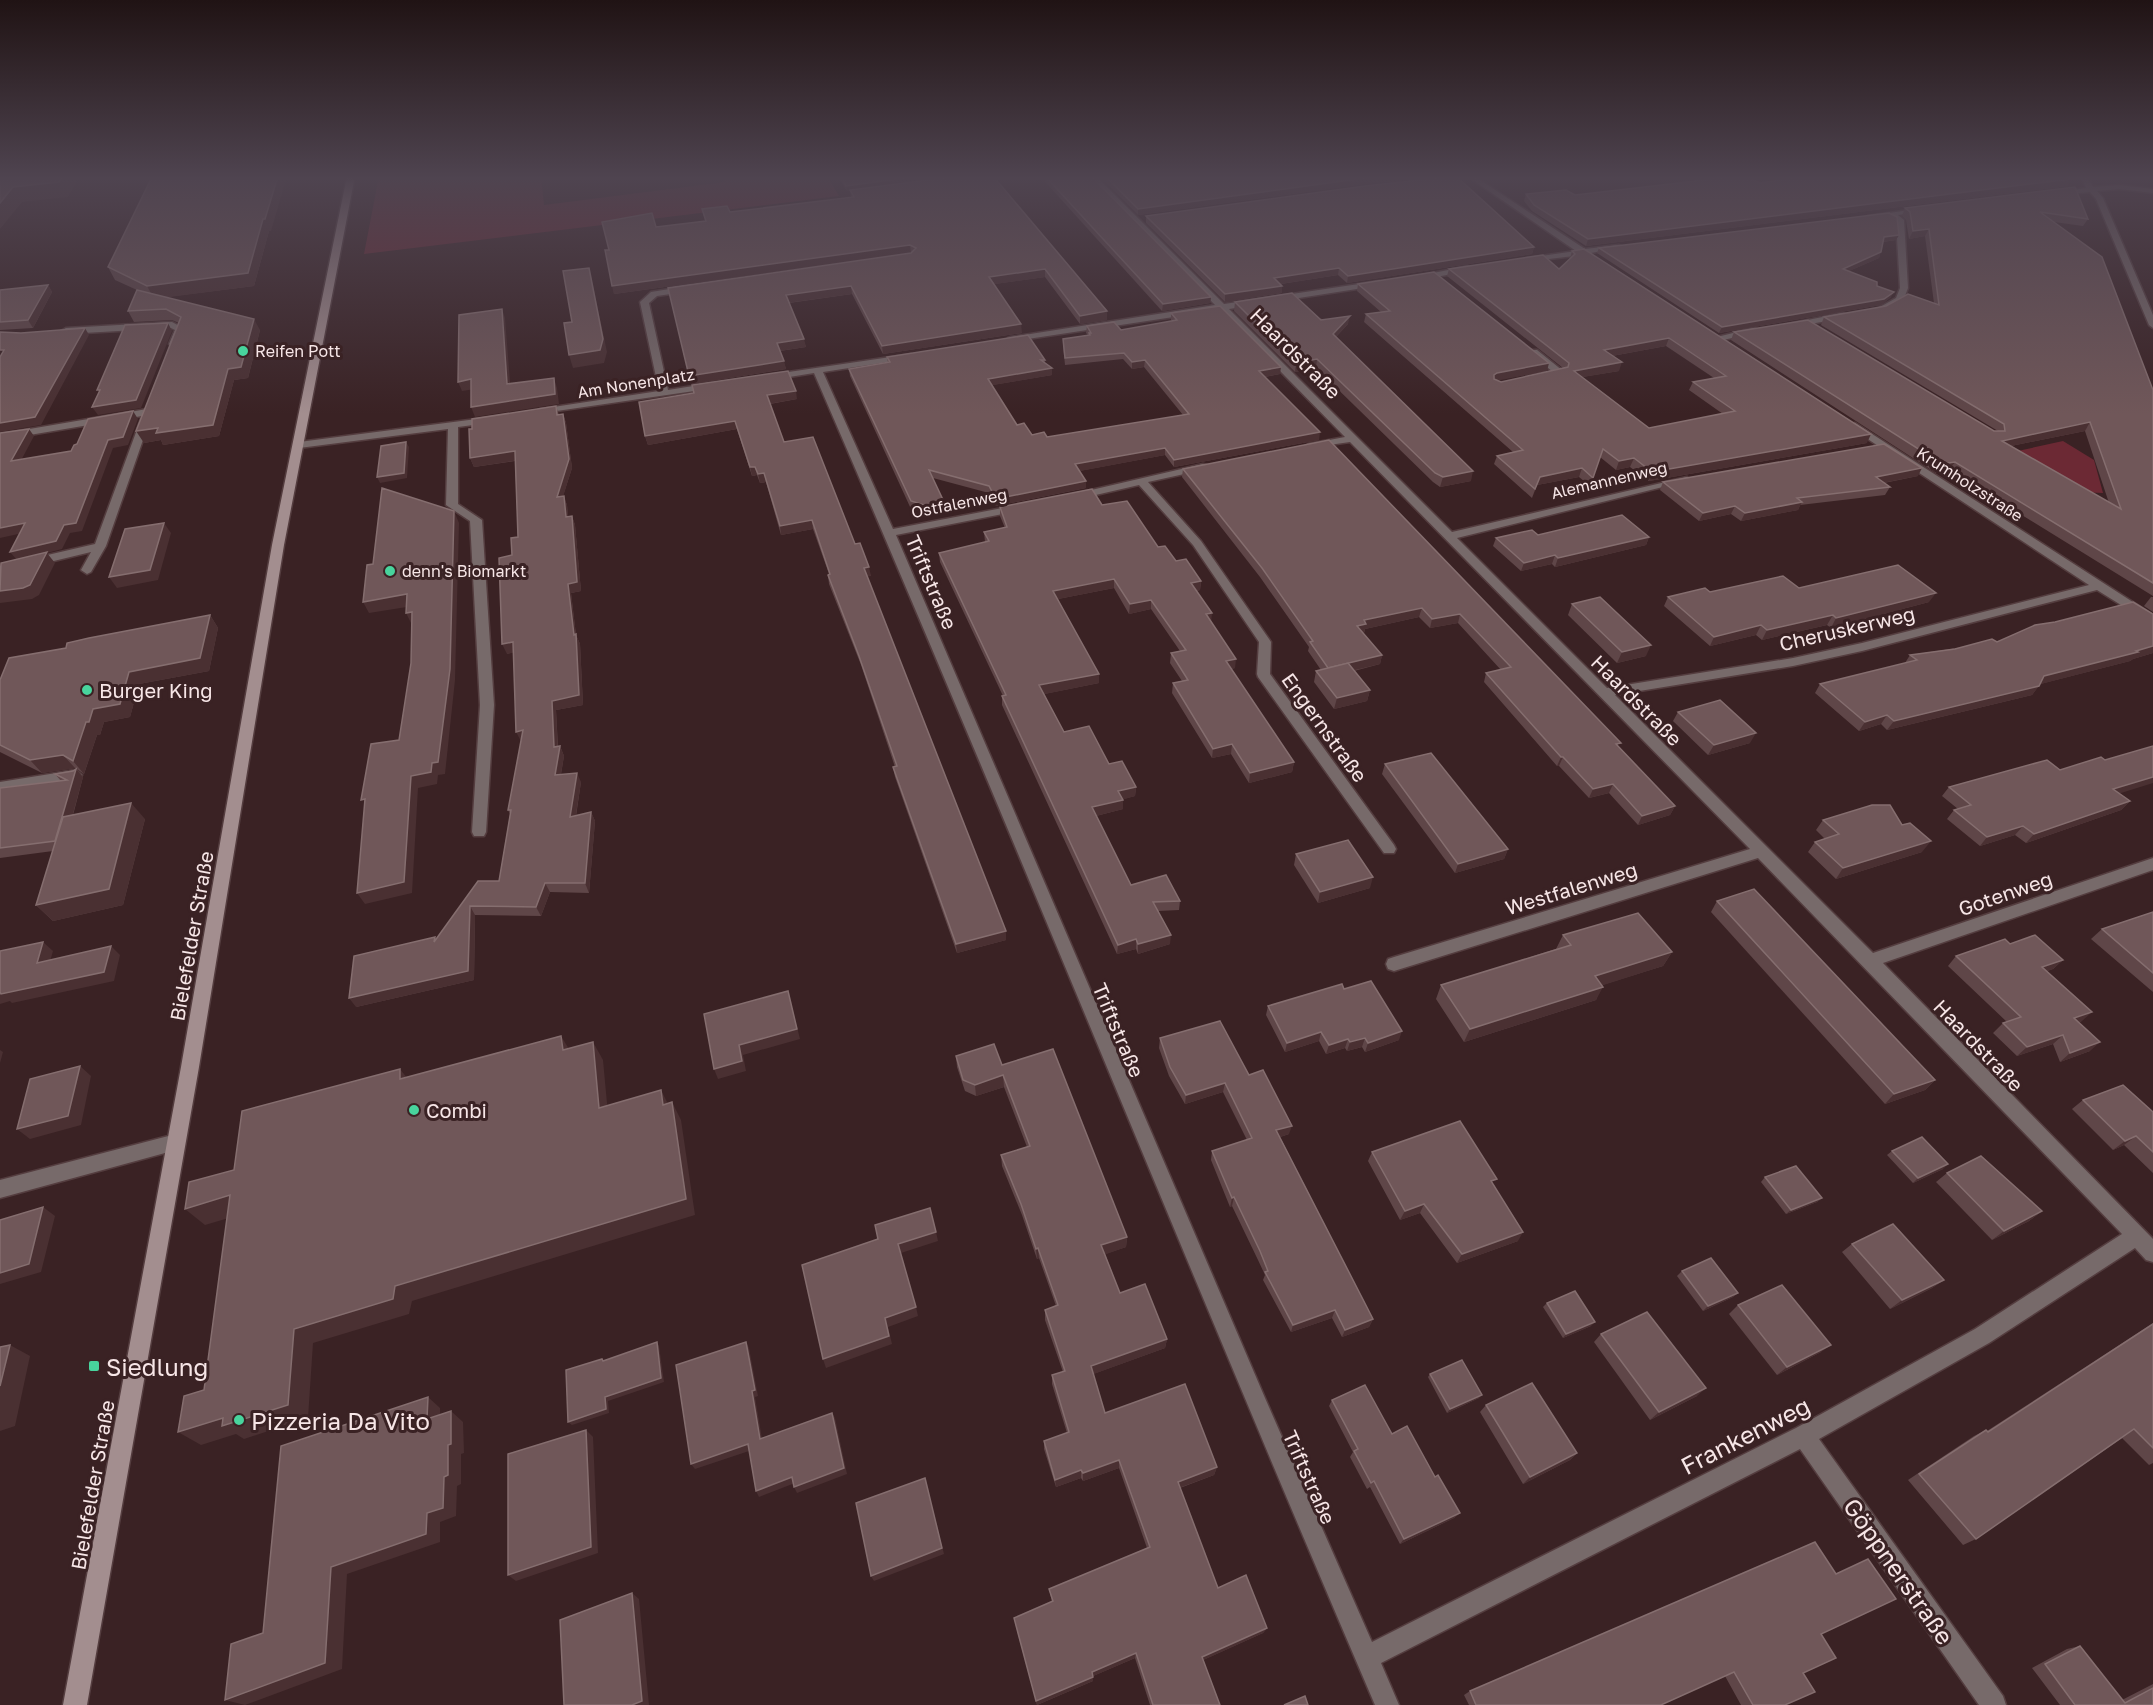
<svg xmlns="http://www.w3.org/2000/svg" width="2153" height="1705" font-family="'Golos Text',sans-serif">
<rect width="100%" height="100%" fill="#3a2224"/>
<g fill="#6c2934">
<path d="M 379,176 L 541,176 L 544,205 L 725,182 L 723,176 L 827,176 L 839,196 L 364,254 Z"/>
<path d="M 2063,441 L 2094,460 L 2103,493 L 2080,492 L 2013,452 Z"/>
</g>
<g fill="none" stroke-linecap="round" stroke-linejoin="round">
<g stroke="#543d3f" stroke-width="3">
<g id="street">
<path d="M 1089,176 L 1096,176 L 1224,304 L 1379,281 L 1379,285 L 1376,286 L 1229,309 L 1452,532 L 1687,477 L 1687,481 L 1457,538 L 1607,688 L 1793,658 L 1862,643 L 2089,585 L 1851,428 L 1851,424 L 1855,423 L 2153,615 L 2153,625 L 2097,590 L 1862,651 L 1793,666 L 1615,695 L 1873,953 L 2153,858 L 2153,870 L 1883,963 L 2153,1239 L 2153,1262 L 2146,1260 L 2135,1248 L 1989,1343 L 1819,1439 L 2003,1696 L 2006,1705 L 1979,1705 L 1800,1449 L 1381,1663 L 1399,1705 L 1375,1705 C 1185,1263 1006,815 814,373 L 771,380 L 766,377 L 768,375 L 911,354 L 911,358 L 908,359 L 823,372 L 893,529 L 1018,505 L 1024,508 L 1018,511 L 896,535 L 1265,1398 L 1372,1642 L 1796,1428 L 1975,1329 L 2122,1234 L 1758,858 L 1394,971 L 1388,969 L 1386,964 L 1388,959 L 1394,957 L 1750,849 L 1350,442 L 1308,448 L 1308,444 L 1345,437 L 1220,310 L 1008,342 L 1008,338 L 1011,337 L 1215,305 Z"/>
<path d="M 1467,176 L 1474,176 L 1585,249 L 1619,245 L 1623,247 L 1591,253 L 1587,256 L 1582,255 L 1524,262 L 1523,260 L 1527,258 L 1576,251 Z"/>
<path d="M 2081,176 L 2087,176 L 2093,187 L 2119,185 L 2153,189 L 2153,193 L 2119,189 L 2097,191 L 2103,198 L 2153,315 L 2153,328 L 2149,325 L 2096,199 L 2090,192 L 2057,195 L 2053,193 L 2086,188 Z"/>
<path d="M 1923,208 L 1926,208 L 1926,212 L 1898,215 L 1904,220 L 1908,288 L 1903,301 L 1886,311 L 1880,311 L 1880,307 L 1896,298 L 1900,288 L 1896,221 C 1885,214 1876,221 1868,216 Z"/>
<path d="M 1468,266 L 1472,269 L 1471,271 L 1417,280 L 1413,277 Z"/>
<path d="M 688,286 L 691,287 L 691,291 L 657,296 L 649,303 L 668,390 L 712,383 L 717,386 L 715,388 L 536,414 L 535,412 L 540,409 L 659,391 L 640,302 L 651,292 Z"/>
<path d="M 1842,313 L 1845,314 L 1845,318 L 1792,327 L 1788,324 Z"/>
<path d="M 172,322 L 185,329 L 179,344 L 174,347 L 169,344 L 175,330 L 171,328 L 66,334 L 61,331 L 66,328 Z"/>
<path d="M 1753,328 L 1756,329 L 1756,333 L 1718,341 L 1713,338 Z"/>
<path d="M 1531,350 L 1537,350 L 1563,371 L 1563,375 L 1543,378 L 1543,374 L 1553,372 L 1531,354 Z"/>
<path d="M 147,409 L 152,412 L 149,415 L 151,417 L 106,546 L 91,572 L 87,574 L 81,570 L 91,552 L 0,574 L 0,566 L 95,544 L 142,416 L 0,440 L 0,434 Z"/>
<path d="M 492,417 L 497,420 L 496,422 L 458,427 L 458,504 L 482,520 L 494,705 L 486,832 L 484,836 L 474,836 L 472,832 L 480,705 L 470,521 L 446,505 L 448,429 L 299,448 L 294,445 L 299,442 Z"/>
<path d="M 1203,464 L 1207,465 L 1207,469 L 1148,482 L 1201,541 L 1269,639 L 1271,642 L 1270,674 L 1394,845 L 1396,849 L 1394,853 L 1384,853 L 1258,677 L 1257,674 L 1259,642 L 1193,545 L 1139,485 L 1074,500 L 1069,497 L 1074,494 Z"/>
<path d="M 75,770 L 82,775 L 80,778 L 0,792 L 0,782 Z"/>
<path d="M 176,1134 L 182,1136 L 185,1142 L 182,1148 L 176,1150 L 0,1198 L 0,1180 Z"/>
</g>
</g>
<g stroke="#543d3f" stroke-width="3">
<path id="secondary" d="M 347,176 L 355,176 L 284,545 L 199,1067 L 87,1705 L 63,1705 L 181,1067 L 272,545 Z"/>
</g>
<use href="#street" fill="#776a6a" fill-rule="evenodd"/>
<use href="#secondary" fill="#a38e8f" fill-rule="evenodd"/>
</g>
<g fill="#5f4648" fill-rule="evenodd">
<path d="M 837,176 L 993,176 L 1107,311 L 1107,320 L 1080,324 L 1045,277 L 994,284 L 1022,333 L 883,354 L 852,294 L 789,303 L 806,347 L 780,351 L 786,369 L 692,384 L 668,288 L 911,253 L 614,294 L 609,250 L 656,227 L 705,221 L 702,209 L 730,212 L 851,198 L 850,191 L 847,191 Z"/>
<path d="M 1040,176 L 1091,176 L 1211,297 L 1210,303 L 1162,311 Z"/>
<path d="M 1099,176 L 1447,176 L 1364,184 L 1138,215 Z"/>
<path d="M 151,179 L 271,231 L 269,231 L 254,286 L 166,297 L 260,330 L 248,378 L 234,380 L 219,436 L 163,445 L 161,440 L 144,443 L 179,323 L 172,320 L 134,322 L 128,311 L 137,290 L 115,280 L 108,267 Z"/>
<path d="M 2071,179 L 2068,186 L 1586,246 L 1532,211 L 1524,201 L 1526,194 L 1575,195 L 1822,180 Z"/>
<path d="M 2075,187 L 2088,219 L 2083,226 L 2054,222 L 2153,390 L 2153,596 L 1949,470 L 1936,473 L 1731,340 L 1734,332 L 1994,431 L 1998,431 L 1821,325 L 1824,317 L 1934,303 L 1925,236 L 1909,239 L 1906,220 L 1902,216 L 1905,208 ZM 2085,431 L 2109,503 L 2011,446 Z"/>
<path d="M 1146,216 L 1534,247 L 1532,254 L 1347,283 L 1338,275 L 1281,284 L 1282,286 L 1282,293 L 1225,302 L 1146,223 Z"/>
<path d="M 1899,235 L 1896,240 L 1883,242 L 1879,258 L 1849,271 L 1877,286 L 1891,297 L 1881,305 L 1719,333 L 1597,253 L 1599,248 Z"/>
<path d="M 1572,251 L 1867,443 L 1649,481 L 1630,467 L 1616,470 L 1600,457 L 1590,486 L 1579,477 L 1537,485 L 1532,498 L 1494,464 L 1497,456 L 1513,452 L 1364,322 L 1366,314 L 1381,312 L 1357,291 L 1358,284 L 1547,371 L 1497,380 L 1501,382 L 1563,368 L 1447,276 L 1449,269 L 1559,269 L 1570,258 ZM 1666,346 L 1714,378 L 1693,382 L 1689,390 L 1723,414 L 1649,428 L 1582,377 L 1619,371 L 1612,356 Z"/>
<path d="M 48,285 L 52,292 L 33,328 L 0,330 L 0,290 Z"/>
<path d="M 1235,302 L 1348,324 L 1336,337 L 1471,481 L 1440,487 L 1433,482 L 1316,368 L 1295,372 L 1234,311 Z"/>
<path d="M 1171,313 L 1280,374 L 1265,377 L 1319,440 L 1174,467 L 1165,455 L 1079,471 L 1086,488 L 996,506 L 989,493 L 933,478 L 944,502 L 945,509 L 924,512 L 911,509 L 850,376 L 849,369 L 888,363 L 887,357 L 1045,360 L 1045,363 L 1052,375 L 992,385 L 1017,425 L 1032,435 L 1047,437 L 1183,415 L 1144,367 L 1132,369 L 1123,359 L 1065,365 L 1063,346 L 1063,339 L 1088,335 L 1086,333 L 1087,326 L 1121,330 L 1172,321 L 1171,320 Z"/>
<path d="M 694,393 L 797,399 L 770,404 L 784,442 L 855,544 L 871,576 L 867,576 L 1006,931 L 1006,940 L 957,953 L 895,777 L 893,767 L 895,767 L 861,665 L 829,584 L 828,575 L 829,574 L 813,529 L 781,535 L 766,482 L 760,483 L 757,475 L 752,476 L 737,429 L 648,445 L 645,436 Z"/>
<path d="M 556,406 L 559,415 L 563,414 L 566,423 L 572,468 L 563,496 L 567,505 L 568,517 L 572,516 L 575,525 L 581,591 L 571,593 L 576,635 L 580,644 L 583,705 L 556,710 L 558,747 L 560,746 L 564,756 L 561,774 L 581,782 L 576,816 L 591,812 L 595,821 L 589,893 L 550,892 L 541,916 L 475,915 L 474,980 L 356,1007 L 436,940 L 478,881 L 499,881 L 510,814 L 508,810 L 521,741 L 513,652 L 507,654 L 512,555 L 518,537 L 515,461 L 474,467 L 470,458 L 472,429 Z"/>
<path d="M 1329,440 L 1675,806 L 1670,815 L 1638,825 L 1609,793 L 1589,798 L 1559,766 L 1557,766 L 1484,682 L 1486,673 L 1501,670 L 1458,623 L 1430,628 L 1419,617 L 1365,629 L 1364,633 L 1363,633 L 1382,655 L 1380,664 L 1354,671 L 1370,690 L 1367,701 L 1334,709 L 1314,682 L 1316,671 L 1321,670 L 1308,651 L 1309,647 L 1260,577 L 1182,477 L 1183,469 Z"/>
<path d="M 1918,476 L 1884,483 L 1890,487 L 1885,495 L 1800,505 L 1798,510 L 1741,521 L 1731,514 L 1699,521 L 1660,490 L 1663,482 Z"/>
<path d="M 1102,505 L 1201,581 L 1200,590 L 1196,591 L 1235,668 L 1231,669 L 1294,762 L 1292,772 L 1249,783 L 1231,754 L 1212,758 L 1172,693 L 1173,683 L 1182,681 L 1170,663 L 1171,653 L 1180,651 L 1151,609 L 1129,614 L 1114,588 L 1058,599 L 1099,683 L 1044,694 L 1064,732 L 1109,764 L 1136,787 L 1135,796 L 1123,799 L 1123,809 L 1096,816 L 1131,885 L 1180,901 L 1179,910 L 1158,911 L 1170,944 L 1138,954 L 1136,949 L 1117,954 L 1002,705 L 1002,696 L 1003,696 L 940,562 L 939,553 L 985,542 L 984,532 L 1005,528 L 1000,516 L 1000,507 Z"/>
<path d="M 1538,535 L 1649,537 L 1646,545 L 1555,567 L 1552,564 L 1521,571 L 1493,546 L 1496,538 Z"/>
<path d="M 1799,588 L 1929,602 L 1831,628 L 1827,625 L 1762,640 L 1756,635 L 1710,646 L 1664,606 L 1668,597 L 1710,592 Z"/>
<path d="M 2151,597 L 2153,597 L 2153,612 L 2144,606 Z"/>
<path d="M 1572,604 L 1646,656 L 1617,663 L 1568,615 Z"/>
<path d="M 2153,614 L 2153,653 L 2133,659 L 2130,661 L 2040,684 L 2032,695 L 1887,730 L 1881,724 L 1859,731 L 1815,693 L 1820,684 L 1905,663 L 1910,655 L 1997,642 Z"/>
<path d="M 210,615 L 218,628 L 209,671 L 139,684 L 130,717 L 104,722 L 100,735 L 97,735 L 84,774 L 75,768 L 42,773 L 0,752 L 0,680 L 66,648 Z"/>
<path d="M 1678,712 L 1750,743 L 1708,755 L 1673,721 Z"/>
<path d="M 1385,764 L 1508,849 L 1504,859 L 1455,873 L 1382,774 Z"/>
<path d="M 76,769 L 83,777 L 73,815 L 145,819 L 123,905 L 53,921 L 36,905 L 53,851 L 0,858 L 0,788 L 61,781 L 55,774 L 73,771 Z"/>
<path d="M 2060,770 L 2119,793 L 2130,801 L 2121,810 L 2026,843 L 2015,835 L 1980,846 L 1947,819 L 1954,810 L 1958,809 L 1942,796 L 1949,787 Z"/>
<path d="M 1823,820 L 1922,852 L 1836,879 L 1808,852 L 1815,842 L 1825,839 L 1816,830 Z"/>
<path d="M 1296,854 L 1370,888 L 1318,903 L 1294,865 Z"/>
<path d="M 1717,901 L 1935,1080 L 1925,1090 L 1885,1104 L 1711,912 Z"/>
<path d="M 2153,912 L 2153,992 L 2091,939 L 2102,929 Z"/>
<path d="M 1563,935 L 1672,952 L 1663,966 L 1602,985 L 1596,1000 L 1464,1042 L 1436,999 L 1441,985 L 1556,949 Z"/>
<path d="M 2010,944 L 2063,960 L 2053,969 L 2047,971 L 2082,1021 L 2079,1022 L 2090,1051 L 2060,1062 L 2053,1044 L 2017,1056 L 1993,1033 L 2003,1023 L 2007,1022 L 1948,966 L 1956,956 Z"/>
<path d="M 1344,989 L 1399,1040 L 1365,1052 L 1362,1047 L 1347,1051 L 1345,1048 L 1326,1054 L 1319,1041 L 1285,1052 L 1266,1015 L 1268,1006 Z"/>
<path d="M 1160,1038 L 1249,1075 L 1289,1134 L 1280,1137 L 1373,1319 L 1369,1327 L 1342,1337 L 1332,1318 L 1291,1332 L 1263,1280 L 1265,1275 L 1258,1260 L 1232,1206 L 1230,1207 L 1211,1160 L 1212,1151 L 1247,1140 L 1223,1092 L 1185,1104 L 1169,1076 L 1159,1048 Z"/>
<path d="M 956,1056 L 1002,1065 L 1127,1237 L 1126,1247 L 1105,1254 L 1120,1293 L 1167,1339 L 1165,1348 L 1093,1374 L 1105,1413 L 1217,1467 L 1214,1475 L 1180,1488 L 1218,1588 L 1267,1628 L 1263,1633 L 1203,1660 L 1220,1705 L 1150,1705 L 1135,1658 L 1093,1676 L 1093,1681 L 1037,1705 L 1015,1623 L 1052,1602 L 1049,1589 L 1147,1548 L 1119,1468 L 1083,1481 L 1081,1478 L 1056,1487 L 1044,1449 L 1044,1441 L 1067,1433 L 1052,1384 L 1052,1375 L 1063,1372 L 1045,1320 L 1045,1310 L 1056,1306 L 1039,1258 L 1037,1259 L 1022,1215 L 1002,1166 L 1001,1155 L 1027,1147 L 1004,1087 L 976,1096 L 965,1091 L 957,1067 Z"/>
<path d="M 2083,1100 L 2153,1112 L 2153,1173 L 2124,1145 L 2113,1150 L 2072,1109 Z"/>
<path d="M 1892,1151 L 1943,1169 L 1913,1183 L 1887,1155 Z"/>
<path d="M 1372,1152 L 1494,1185 L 1518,1241 L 1457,1263 L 1420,1213 L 1400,1220 L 1368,1161 Z"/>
<path d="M 1947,1173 L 2042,1211 L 2029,1221 L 1992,1240 L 1936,1182 Z"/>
<path d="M 1765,1177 L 1822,1198 L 1817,1202 L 1786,1214 L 1761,1182 Z"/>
<path d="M 1852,1244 L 1944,1280 L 1932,1288 L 1890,1309 L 1842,1252 Z"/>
<path d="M 1682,1271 L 1738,1293 L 1733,1297 L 1703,1311 L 1677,1276 Z"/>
<path d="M 1547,1303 L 1591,1326 L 1563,1338 L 1543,1307 Z"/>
<path d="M 1738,1305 L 1821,1352 L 1777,1375 L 1729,1314 Z"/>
<path d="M 2153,1323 L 2153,1463 L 2149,1465 L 2122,1438 L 1976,1539 L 1963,1545 L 1908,1480 L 1974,1436 L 1986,1430 L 1987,1431 Z"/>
<path d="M 1601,1334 L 1697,1396 L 1650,1420 L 1594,1342 Z"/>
<path d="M 1430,1374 L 1479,1398 L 1447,1413 L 1428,1377 Z"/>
<path d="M 1332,1400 L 1392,1434 L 1435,1477 L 1460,1513 L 1454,1518 L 1400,1544 L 1370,1487 L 1367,1489 L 1350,1457 L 1353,1452 L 1329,1406 Z"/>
<path d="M 1486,1405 L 1577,1453 L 1570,1460 L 1523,1484 L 1480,1412 Z"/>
<path d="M 1821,1634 L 1803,1673 L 1785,1705 L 1741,1705 L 1725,1676 L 1661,1705 L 1469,1705 L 1464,1695 L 1470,1691 Z"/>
<path d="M 2080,1646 L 2122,1700 L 2153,1684 L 2153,1705 L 2060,1705 L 2032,1668 L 2067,1649 Z"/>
</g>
<g fill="#4a3032">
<path d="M 63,176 L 80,176 L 68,197 L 22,202 L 0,229 L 0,203 L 13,187 Z"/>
<path d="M 278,176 L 287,176 L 271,231 L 269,231 L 254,286 L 154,299 L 147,286 L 263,219 Z"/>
<path d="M 920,176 L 963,176 L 847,191 L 846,186 Z"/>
<path d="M 1389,176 L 1447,176 L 1364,184 L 1138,215 L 1138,209 L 1365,178 Z"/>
<path d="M 2071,179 L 2068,186 L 1586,246 L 1588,239 Z"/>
<path d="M 1929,229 L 1925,236 L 1909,239 L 1913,231 Z"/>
<path d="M 1899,235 L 1896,240 L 1881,242 L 1884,237 Z"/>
<path d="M 910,245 L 911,253 L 614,294 L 612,286 Z"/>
<path d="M 1534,247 L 1532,254 L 1347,283 L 1348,276 Z"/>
<path d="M 1881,252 L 1879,258 L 1840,275 L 1843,269 Z"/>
<path d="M 589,268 L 592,281 L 607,352 L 604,363 L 573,368 L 569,355 Z"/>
<path d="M 1339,268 L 1338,275 L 1274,285 L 1274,278 Z"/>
<path d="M 1045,269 L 1045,277 L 989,285 L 989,277 Z"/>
<path d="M 48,285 L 52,292 L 33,328 L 28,320 Z"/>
<path d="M 851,286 L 852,294 L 787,303 L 786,295 Z"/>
<path d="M 1282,286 L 1282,293 L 1225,302 L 1225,294 Z"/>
<path d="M 1894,292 L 1891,297 L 1881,305 L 1719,333 L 1722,327 Z"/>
<path d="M 1211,297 L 1210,303 L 1162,311 L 1163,304 Z"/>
<path d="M 502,309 L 505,318 L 511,394 L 507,384 Z"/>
<path d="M 1107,311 L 1107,320 L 1080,324 L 1080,316 Z"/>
<path d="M 1350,316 L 1348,324 L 1331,342 L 1333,334 Z"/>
<path d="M 254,319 L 260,330 L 248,378 L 234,380 L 219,436 L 163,445 L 161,440 L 144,443 L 136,431 L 228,369 Z"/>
<path d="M 168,323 L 172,331 L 141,408 L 98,415 L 92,407 Z"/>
<path d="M 1021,324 L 1022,333 L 883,354 L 882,346 Z"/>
<path d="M 85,328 L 89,335 L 41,425 L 0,432 L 0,423 Z"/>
<path d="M 1669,338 L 1666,346 L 1601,358 L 1604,350 Z"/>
<path d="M 804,339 L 806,347 L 779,351 L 777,343 Z"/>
<path d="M 1317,359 L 1316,368 L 1295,372 L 1296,363 Z"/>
<path d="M 1145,360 L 1144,367 L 1132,369 L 1132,362 Z"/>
<path d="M 784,361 L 786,369 L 692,384 L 689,376 Z"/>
<path d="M 1622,362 L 1619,371 L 1571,379 L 1574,371 Z"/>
<path d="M 1549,363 L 1547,371 L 1495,381 L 1494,375 L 1497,373 Z"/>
<path d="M 1281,367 L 1280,374 L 1258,378 L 1259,371 Z"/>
<path d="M 1052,368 L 1052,375 L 988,386 L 988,379 Z"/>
<path d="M 554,378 L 557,388 L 559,404 L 475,417 L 471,407 Z"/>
<path d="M 471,379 L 475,389 L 462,391 L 458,382 Z"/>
<path d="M 796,391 L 797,399 L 768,404 L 767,395 Z"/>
<path d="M 133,411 L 138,419 L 128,445 L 113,448 L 82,531 L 70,533 L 62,549 L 47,553 L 55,563 L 39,595 L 32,599 L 0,603 L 0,591 L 17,560 L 10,552 Z"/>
<path d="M 563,414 L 566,423 L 572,468 L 560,506 L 557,497 Z"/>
<path d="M 735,421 L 737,429 L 648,445 L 645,436 Z"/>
<path d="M 2090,422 L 2085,431 L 1996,449 L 2002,441 Z"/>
<path d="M 29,429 L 34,436 L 17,468 L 11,461 Z"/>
<path d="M 1320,432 L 1319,440 L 1174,467 L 1174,460 Z"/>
<path d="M 1871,434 L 1867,443 L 1649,481 L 1652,472 Z"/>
<path d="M 406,442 L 409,447 L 407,478 L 380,483 L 377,477 Z"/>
<path d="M 1165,448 L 1165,455 L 1075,472 L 1075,464 Z"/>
<path d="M 515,451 L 519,460 L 474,467 L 470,458 Z"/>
<path d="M 1634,458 L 1630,467 L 1616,470 L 1619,461 Z"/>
<path d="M 1955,462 L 1949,470 L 1936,473 L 1942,464 Z"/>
<path d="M 750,467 L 755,467 L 757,475 L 752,476 Z"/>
<path d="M 1582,468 L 1579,477 L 1537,485 L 1532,498 L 1540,477 Z"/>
<path d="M 1922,468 L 1918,476 L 1872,485 L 1876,477 Z"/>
<path d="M 1473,471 L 1471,481 L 1440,487 L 1443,477 Z"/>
<path d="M 764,473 L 766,482 L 760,483 L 758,474 Z"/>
<path d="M 1086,481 L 1086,488 L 996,506 L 996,499 Z"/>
<path d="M 564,496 L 567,505 L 569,526 L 566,517 Z"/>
<path d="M 944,502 L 945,509 L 924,512 L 924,505 Z"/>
<path d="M 1802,502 L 1798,510 L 1741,521 L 1745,513 Z"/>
<path d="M 1735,506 L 1731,514 L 1699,521 L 1703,513 Z"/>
<path d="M 454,511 L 459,523 L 455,680 L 445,774 L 438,775 L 437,784 L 418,788 L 412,893 L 365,904 L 357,893 L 411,776 Z"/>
<path d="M 572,516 L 575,525 L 581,591 L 571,593 L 576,635 L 580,644 L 583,705 L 556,710 L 558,755 L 560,746 L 564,756 L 559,785 L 555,775 L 552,701 L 574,635 L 568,584 Z"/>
<path d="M 812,520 L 813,529 L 781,535 L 780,526 Z"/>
<path d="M 25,523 L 32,531 L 0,538 L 0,528 Z"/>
<path d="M 164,523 L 171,533 L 158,580 L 117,588 L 109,577 Z"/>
<path d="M 1649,537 L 1646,545 L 1555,567 L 1558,558 Z"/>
<path d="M 1555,555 L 1552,564 L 1521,571 L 1524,563 Z"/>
<path d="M 869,567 L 871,576 L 865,577 L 864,568 Z"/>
<path d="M 1114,579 L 1114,588 L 1053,600 L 1053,591 Z"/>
<path d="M 1201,581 L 1200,590 L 1190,592 L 1191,583 Z"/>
<path d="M 1936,593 L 1929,602 L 1831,628 L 1836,618 Z"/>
<path d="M 407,594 L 413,606 L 369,613 L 363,602 Z"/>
<path d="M 1151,600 L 1151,609 L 1129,614 L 1130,604 Z"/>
<path d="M 1422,608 L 1419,617 L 1365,629 L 1364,633 L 1355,635 L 1357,626 L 1364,620 Z"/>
<path d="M 412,612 L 412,625 L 406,613 Z"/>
<path d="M 1212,613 L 1211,623 L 1206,614 Z"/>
<path d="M 1460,614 L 1458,623 L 1430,628 L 1432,619 Z"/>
<path d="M 210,615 L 218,628 L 209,671 L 139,684 L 130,717 L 104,722 L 100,735 L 97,735 L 84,774 L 73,761 L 86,722 L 93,709 L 129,672 Z"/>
<path d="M 1833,615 L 1827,625 L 1762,640 L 1767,630 Z"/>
<path d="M 1761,625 L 1756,635 L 1710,646 L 1714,637 Z"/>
<path d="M 513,642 L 517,652 L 507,654 L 502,644 Z"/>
<path d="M 1651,645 L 1646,656 L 1617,663 L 1622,652 Z"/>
<path d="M 2153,646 L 2153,653 L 2133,659 L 2130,661 L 2037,685 L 2044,676 Z"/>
<path d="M 1382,655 L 1380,664 L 1326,677 L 1328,668 Z"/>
<path d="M 1236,659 L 1235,668 L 1224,670 L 1226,661 Z"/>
<path d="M 1099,674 L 1099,683 L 1040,695 L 1039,685 Z"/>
<path d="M 2039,686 L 2032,695 L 1887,730 L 1894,721 Z"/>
<path d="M 1370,690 L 1367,701 L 1334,709 L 1337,698 Z"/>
<path d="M 1887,715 L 1881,724 L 1859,731 L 1865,722 Z"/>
<path d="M 523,730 L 527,740 L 521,741 L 516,732 Z"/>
<path d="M 1756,733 L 1750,743 L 1708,755 L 1714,745 Z"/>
<path d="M 1232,744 L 1231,754 L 1212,758 L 1213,749 Z"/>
<path d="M 63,755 L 75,768 L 42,773 L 30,760 Z"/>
<path d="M 1561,757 L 1563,757 L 1559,766 L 1557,766 Z"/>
<path d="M 1294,762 L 1292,772 L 1249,783 L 1250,773 Z"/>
<path d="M 76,769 L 83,777 L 63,850 L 55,841 Z"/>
<path d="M 577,773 L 581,782 L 574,827 L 570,817 Z"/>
<path d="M 2153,777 L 2153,783 L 2105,798 L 2113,789 Z"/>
<path d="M 1613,784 L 1609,793 L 1589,798 L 1593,789 Z"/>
<path d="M 1136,787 L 1135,796 L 1118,801 L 1118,791 Z"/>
<path d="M 1123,800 L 1123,809 L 1092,817 L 1092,807 Z"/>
<path d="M 2130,801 L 2121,810 L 2026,843 L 2034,834 Z"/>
<path d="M 131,803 L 145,819 L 123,905 L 53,921 L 36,905 Z"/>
<path d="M 1675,806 L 1670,815 L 1638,825 L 1642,816 Z"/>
<path d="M 591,812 L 595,821 L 589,893 L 585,883 Z"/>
<path d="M 2023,826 L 2015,835 L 1980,846 L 1987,837 Z"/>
<path d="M 1931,841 L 1922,852 L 1836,879 L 1843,868 Z"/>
<path d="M 1508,849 L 1504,859 L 1455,873 L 1458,864 Z"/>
<path d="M 1373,877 L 1370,888 L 1318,903 L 1320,892 Z"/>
<path d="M 545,883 L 550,892 L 541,916 L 536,907 Z"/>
<path d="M 470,906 L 475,915 L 474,980 L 356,1007 L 349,998 L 468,971 Z"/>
<path d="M 1006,931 L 1006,940 L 957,953 L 956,944 Z"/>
<path d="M 1171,935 L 1170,944 L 1138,954 L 1138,944 Z"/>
<path d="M 1136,939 L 1136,949 L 1117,954 L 1118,945 Z"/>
<path d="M 43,942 L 53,951 L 47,972 L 37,963 Z"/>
<path d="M 111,946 L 120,955 L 114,981 L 12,1003 L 10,1001 L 0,1004 L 0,992 Z"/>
<path d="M 1672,952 L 1663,966 L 1588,990 L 1595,976 Z"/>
<path d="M 2063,960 L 2053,969 L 2033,976 L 2042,967 Z"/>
<path d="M 1603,987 L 1596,1000 L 1464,1042 L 1470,1029 Z"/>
<path d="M 788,991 L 800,1039 L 743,1055 L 746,1071 L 718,1079 L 714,1069 L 739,1045 Z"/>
<path d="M 2092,1012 L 2082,1021 L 2064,1027 L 2074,1018 Z"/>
<path d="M 1402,1031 L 1399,1040 L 1365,1052 L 1368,1043 Z"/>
<path d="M 1321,1032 L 1319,1041 L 1285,1052 L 1287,1043 Z"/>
<path d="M 2063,1035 L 2053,1044 L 2017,1056 L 2027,1047 Z"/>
<path d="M 561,1036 L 572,1054 L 563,1050 Z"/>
<path d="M 1365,1038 L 1362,1047 L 1347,1051 L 1350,1042 Z"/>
<path d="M 1348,1039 L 1345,1048 L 1326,1054 L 1329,1045 Z"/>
<path d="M 593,1042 L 603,1060 L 609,1125 L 599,1108 Z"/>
<path d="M 2100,1042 L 2090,1051 L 2060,1062 L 2070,1053 Z"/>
<path d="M 0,1050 L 3,1052 L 0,1063 Z"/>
<path d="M 80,1066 L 91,1076 L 81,1125 L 30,1139 L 17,1129 Z"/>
<path d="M 400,1069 L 414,1087 L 400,1079 Z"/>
<path d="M 1003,1075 L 1004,1087 L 976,1096 L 975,1085 Z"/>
<path d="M 1935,1080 L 1925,1090 L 1885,1104 L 1894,1094 Z"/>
<path d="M 1225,1083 L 1223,1092 L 1185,1104 L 1186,1095 Z"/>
<path d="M 661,1090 L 670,1108 L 663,1105 Z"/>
<path d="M 672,1102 L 681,1120 L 695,1215 L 412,1301 L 409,1314 L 313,1343 L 308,1418 L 244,1439 L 236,1434 L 201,1445 L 178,1432 L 294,1329 L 395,1286 Z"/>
<path d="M 1292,1126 L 1289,1134 L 1274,1139 L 1276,1130 Z"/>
<path d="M 2136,1136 L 2124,1145 L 2113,1150 L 2125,1141 Z"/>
<path d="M 1948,1164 L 1943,1169 L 1913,1183 L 1918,1178 Z"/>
<path d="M 230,1195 L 249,1212 L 205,1225 L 185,1209 Z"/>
<path d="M 1234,1197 L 1232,1206 L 1230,1207 L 1232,1198 Z"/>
<path d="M 1822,1198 L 1817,1202 L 1786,1214 L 1791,1210 Z"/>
<path d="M 1424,1204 L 1420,1213 L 1400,1220 L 1405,1211 Z"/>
<path d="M 43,1207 L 55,1216 L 41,1272 L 0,1284 L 0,1273 Z"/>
<path d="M 2042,1211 L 2029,1221 L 1992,1240 L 2004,1231 Z"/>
<path d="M 936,1232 L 938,1241 L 901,1253 L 898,1244 Z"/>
<path d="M 1523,1232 L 1518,1241 L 1457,1263 L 1462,1254 Z"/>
<path d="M 1127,1237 L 1126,1247 L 1101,1256 L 1101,1245 Z"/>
<path d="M 1038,1248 L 1039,1258 L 1037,1259 L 1036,1249 Z"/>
<path d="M 1944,1280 L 1932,1288 L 1890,1309 L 1902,1300 Z"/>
<path d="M 1738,1293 L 1733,1297 L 1703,1311 L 1708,1306 Z"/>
<path d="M 916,1307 L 918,1316 L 888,1327 L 892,1344 L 826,1368 L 823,1359 L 885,1318 Z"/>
<path d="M 1335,1310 L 1332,1318 L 1291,1332 L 1293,1325 Z"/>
<path d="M 1373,1319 L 1369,1327 L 1342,1337 L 1345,1330 Z"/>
<path d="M 1595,1322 L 1591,1326 L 1563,1338 L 1566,1334 Z"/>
<path d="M 1167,1339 L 1165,1348 L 1091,1375 L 1091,1366 Z"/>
<path d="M 657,1342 L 659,1346 L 664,1382 L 608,1401 L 609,1413 L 572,1425 L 568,1422 L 605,1397 Z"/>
<path d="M 746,1342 L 749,1348 L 758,1396 L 755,1397 L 763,1445 L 760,1439 L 752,1391 Z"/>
<path d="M 10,1345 L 30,1356 L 15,1426 L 0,1431 L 0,1386 Z"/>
<path d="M 1831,1345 L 1821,1352 L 1777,1375 L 1787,1367 Z"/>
<path d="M 1706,1388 L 1697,1396 L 1650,1420 L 1659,1412 Z"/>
<path d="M 1482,1395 L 1479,1398 L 1447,1413 L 1450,1409 Z"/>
<path d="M 428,1397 L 440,1408 L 440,1429 L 427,1419 Z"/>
<path d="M 451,1411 L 463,1422 L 464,1453 L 461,1454 L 461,1484 L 457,1486 L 456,1516 L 440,1522 L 440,1542 L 347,1574 L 342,1669 L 245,1705 L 225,1700 L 331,1567 L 427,1513 L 448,1445 Z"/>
<path d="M 832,1413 L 835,1418 L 847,1474 L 797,1493 L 794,1487 Z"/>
<path d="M 586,1430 L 593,1437 L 598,1553 L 516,1581 L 508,1575 Z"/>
<path d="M 748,1444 L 752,1450 L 695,1469 L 691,1464 Z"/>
<path d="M 1577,1453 L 1570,1460 L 1523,1484 L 1530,1477 Z"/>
<path d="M 1119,1460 L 1119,1468 L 1083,1481 L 1083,1473 Z"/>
<path d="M 1217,1467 L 1214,1475 L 1176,1489 L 1178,1482 Z"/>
<path d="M 1081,1470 L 1081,1478 L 1056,1487 L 1055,1480 Z"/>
<path d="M 792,1477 L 795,1483 L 759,1497 L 756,1491 Z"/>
<path d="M 925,1478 L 944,1554 L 874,1581 L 871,1576 Z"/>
<path d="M 1460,1513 L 1454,1518 L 1400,1544 L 1404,1539 Z"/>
<path d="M 632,1593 L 639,1599 L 649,1705 L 632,1705 Z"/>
<path d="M 1267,1628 L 1263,1633 L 1199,1662 L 1202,1657 Z"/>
<path d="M 1136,1653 L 1135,1658 L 1091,1677 L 1092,1672 Z"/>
<path d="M 1093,1677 L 1093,1681 L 1037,1705 L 1036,1701 Z"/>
</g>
<g fill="#705759" stroke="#856e6f" stroke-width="1.5" fill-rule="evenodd">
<path d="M 0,176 L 63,176 L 59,182 L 13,187 L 0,203 Z"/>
<path d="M 162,176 L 278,176 L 265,219 L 263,219 L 248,273 L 147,286 L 108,267 L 151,179 Z"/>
<path d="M 840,176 L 920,176 L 846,186 Z"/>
<path d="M 960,176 L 993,176 L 1107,311 L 1080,316 L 1045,269 L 989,277 L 1021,324 L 882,346 L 851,286 L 786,295 L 804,339 L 777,343 L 784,361 L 689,376 L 668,288 L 911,253 L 916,248 L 910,245 L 612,286 L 605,250 L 609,250 L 602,222 L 652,213 L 656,227 L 706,221 L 702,209 L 727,206 L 730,212 L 854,197 L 850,190 Z"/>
<path d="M 1045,176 L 1091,176 L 1211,297 L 1163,304 Z"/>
<path d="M 1105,176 L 1389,176 L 1365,178 L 1138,209 Z"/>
<path d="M 1456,176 L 1534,247 L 1348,276 L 1339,268 L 1274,278 L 1282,286 L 1225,294 L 1146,216 L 1365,186 Z"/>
<path d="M 1739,176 L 1745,176 L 1760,183 L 1813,176 L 1822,180 L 1859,176 L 2070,176 L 2071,179 L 1588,239 L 1534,205 L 1526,194 L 1566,190 L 1575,195 Z"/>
<path d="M 2075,187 L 2088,219 L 2040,212 L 2102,257 L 2153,390 L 2153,583 L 1955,462 L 1942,464 L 1734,332 L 1808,320 L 1994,431 L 2005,431 L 2004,424 L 1824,317 L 1886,306 L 1908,294 L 1939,305 L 1929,229 L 1913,231 L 1910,212 L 1905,208 ZM 2090,422 L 2121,509 L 2002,441 Z"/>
<path d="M 1889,213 L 1897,217 L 1899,235 L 1884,237 L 1881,252 L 1843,269 L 1877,282 L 1877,286 L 1894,292 L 1884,299 L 1722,327 L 1599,248 Z"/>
<path d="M 1584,249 L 1871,434 L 1652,472 L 1634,458 L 1619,461 L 1603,449 L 1593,478 L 1582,468 L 1540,477 L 1535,489 L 1497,456 L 1523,450 L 1366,314 L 1390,311 L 1358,284 L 1434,272 L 1549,363 L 1497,373 L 1494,375 L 1494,379 L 1501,382 L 1568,367 L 1569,363 L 1449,269 L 1543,255 L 1559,269 L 1575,254 L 1572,251 ZM 1669,338 L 1726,376 L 1693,382 L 1735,411 L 1649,428 L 1574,371 L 1622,362 L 1604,350 Z"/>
<path d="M 589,268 L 603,339 L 600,350 L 569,355 L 564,323 L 572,322 L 563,271 Z"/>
<path d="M 48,285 L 28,320 L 0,322 L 0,290 Z"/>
<path d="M 137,290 L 254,319 L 241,367 L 228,369 L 213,425 L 156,433 L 158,428 L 136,431 L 181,317 L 166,309 L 128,311 Z"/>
<path d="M 1292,293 L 1321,320 L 1350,316 L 1333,334 L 1473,471 L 1443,477 L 1435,473 L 1317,359 L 1296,363 L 1235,302 Z"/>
<path d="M 1220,306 L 1281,367 L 1259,371 L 1320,432 L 1174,460 L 1165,448 L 1075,464 L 1086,481 L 996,499 L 989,486 L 929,470 L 944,502 L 924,505 L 911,501 L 849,369 L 890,362 L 887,357 L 1028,335 L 1045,360 L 1041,360 L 1052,368 L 988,379 L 1017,425 L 1024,423 L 1032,435 L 1044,432 L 1047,437 L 1189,414 L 1145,360 L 1132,362 L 1124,353 L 1065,358 L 1063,339 L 1090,335 L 1089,333 L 1091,333 L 1087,326 L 1114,322 L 1121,330 L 1177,320 L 1171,313 Z"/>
<path d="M 502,309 L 507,384 L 554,378 L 555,394 L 471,407 L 471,379 L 458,382 L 459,315 Z"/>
<path d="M 168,323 L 136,400 L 92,407 L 100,390 L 97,390 L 125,325 Z"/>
<path d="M 85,328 L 35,417 L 0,423 L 0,357 L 4,350 L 0,350 L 0,332 L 21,333 Z"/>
<path d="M 788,371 L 796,391 L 767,395 L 784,442 L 813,437 L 855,544 L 860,543 L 869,567 L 864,568 L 1006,931 L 956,944 L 893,767 L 897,766 L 859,656 L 828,575 L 830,574 L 812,520 L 780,526 L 764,473 L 758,474 L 755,467 L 750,467 L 735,421 L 645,436 L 639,402 L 694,393 L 692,385 Z"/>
<path d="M 556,406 L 557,415 L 563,414 L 569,459 L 557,497 L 564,496 L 566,517 L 572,516 L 577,582 L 568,584 L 574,635 L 576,634 L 579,695 L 552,701 L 554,747 L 560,746 L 555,775 L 577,773 L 570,817 L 591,812 L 585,883 L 545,883 L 536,907 L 470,906 L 468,971 L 349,998 L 354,956 L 435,937 L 434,942 L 478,881 L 499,881 L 511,810 L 508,810 L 523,730 L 516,732 L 513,642 L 502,644 L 499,558 L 512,555 L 511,538 L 518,537 L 515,451 L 470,458 L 469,429 L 472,429 L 472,419 Z"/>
<path d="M 133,411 L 123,437 L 108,440 L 76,523 L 64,525 L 56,541 L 10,552 L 25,523 L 0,528 L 0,433 L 29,429 L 11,461 L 71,451 L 74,445 L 77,444 L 88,419 Z"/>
<path d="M 1329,440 L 1621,743 L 1616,744 L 1675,806 L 1642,816 L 1613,784 L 1593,789 L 1563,757 L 1561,757 L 1486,673 L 1511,667 L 1460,614 L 1432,619 L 1422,608 L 1364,620 L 1366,624 L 1357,626 L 1382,655 L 1328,668 L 1310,642 L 1313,641 L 1262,568 L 1183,469 Z"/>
<path d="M 406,442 L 404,473 L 377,477 L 381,446 Z"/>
<path d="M 1884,444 L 1922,468 L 1876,477 L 1890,487 L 1797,498 L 1802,502 L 1745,513 L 1735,506 L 1703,513 L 1663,482 Z"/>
<path d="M 382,488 L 454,511 L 450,669 L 438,762 L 432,763 L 431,772 L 411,776 L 404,882 L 357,893 L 365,799 L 361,800 L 371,744 L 399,740 L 411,663 L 412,612 L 406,613 L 407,594 L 363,602 L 367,565 L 373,564 Z"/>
<path d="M 1092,489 L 1102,505 L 1127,501 L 1158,547 L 1165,546 L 1176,561 L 1186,559 L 1201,581 L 1191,583 L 1212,613 L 1206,614 L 1236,659 L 1226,661 L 1294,762 L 1250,773 L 1232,744 L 1213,749 L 1173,683 L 1188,680 L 1171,653 L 1186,650 L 1151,600 L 1130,604 L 1114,579 L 1053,591 L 1099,674 L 1039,685 L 1064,732 L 1089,726 L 1109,764 L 1122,761 L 1136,787 L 1118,791 L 1123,800 L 1092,807 L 1131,885 L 1166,875 L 1180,901 L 1153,902 L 1171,935 L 1138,944 L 1136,939 L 1118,945 L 1002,696 L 1006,695 L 939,553 L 989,541 L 984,532 L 1007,527 L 1000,507 Z"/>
<path d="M 1622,515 L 1649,537 L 1558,558 L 1555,555 L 1524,563 L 1496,538 L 1532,530 L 1538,535 Z"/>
<path d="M 164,523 L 150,570 L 109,577 L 125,529 Z"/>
<path d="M 47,552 L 30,585 L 23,588 L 0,591 L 1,563 Z"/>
<path d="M 1898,565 L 1936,593 L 1836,618 L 1833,615 L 1767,630 L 1761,625 L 1714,637 L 1668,597 L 1705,588 L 1710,592 L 1783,576 L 1799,588 Z"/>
<path d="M 1600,597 L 1651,645 L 1622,652 L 1572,604 Z"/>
<path d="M 2133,602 L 2153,614 L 2153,646 L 2136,651 L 2138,652 L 2044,676 L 2039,686 L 1894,721 L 1887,715 L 1865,722 L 1820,684 L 1917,660 L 1910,655 L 1955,649 L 1992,639 L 1997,642 L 2035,625 L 2055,622 Z"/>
<path d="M 210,615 L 200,658 L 129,672 L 120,704 L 93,709 L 89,722 L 86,722 L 73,761 L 63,755 L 30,760 L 0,745 L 0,680 L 9,658 L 66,648 L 67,643 L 89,638 Z"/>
<path d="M 1348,663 L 1370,690 L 1337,698 L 1316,671 Z"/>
<path d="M 1720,700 L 1756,733 L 1714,745 L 1678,712 Z"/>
<path d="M 2153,746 L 2153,777 L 2113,789 L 2130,801 L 2034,834 L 2023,826 L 1987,837 L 1954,810 L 1971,805 L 1949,787 L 2047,760 L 2060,770 L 2101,757 L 2105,760 Z"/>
<path d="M 1431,753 L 1508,849 L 1458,864 L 1385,764 Z"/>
<path d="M 76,769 L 55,841 L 0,848 L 0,788 L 67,780 L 55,774 L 73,771 Z"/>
<path d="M 131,803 L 109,889 L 36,905 L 63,817 Z"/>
<path d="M 1872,805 L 1890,805 L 1902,825 L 1910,823 L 1931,841 L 1843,868 L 1815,842 L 1839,834 L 1823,820 Z"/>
<path d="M 1348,840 L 1373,877 L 1320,892 L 1296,854 Z"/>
<path d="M 1754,889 L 1935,1080 L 1894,1094 L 1717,901 Z"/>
<path d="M 2153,912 L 2153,973 L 2102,929 Z"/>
<path d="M 1638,913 L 1672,952 L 1595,976 L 1603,987 L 1470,1029 L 1441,985 L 1571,945 L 1563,935 Z"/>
<path d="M 2035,935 L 2063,960 L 2042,967 L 2092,1012 L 2074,1018 L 2100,1042 L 2070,1053 L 2063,1035 L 2027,1047 L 2003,1023 L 2021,1017 L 1956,956 L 2005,939 L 2010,944 Z"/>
<path d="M 43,942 L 37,963 L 111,946 L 104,972 L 1,994 L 0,992 L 0,951 Z"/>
<path d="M 1371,981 L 1402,1031 L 1368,1043 L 1365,1038 L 1350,1042 L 1348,1039 L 1329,1045 L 1321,1032 L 1287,1043 L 1268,1006 L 1342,984 L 1344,989 Z"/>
<path d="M 788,991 L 797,1029 L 739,1045 L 742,1061 L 714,1069 L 704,1014 Z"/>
<path d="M 1220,1021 L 1249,1075 L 1263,1070 L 1292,1126 L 1276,1130 L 1373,1319 L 1345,1330 L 1335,1310 L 1293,1325 L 1265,1272 L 1268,1271 L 1260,1251 L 1234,1197 L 1232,1198 L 1212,1151 L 1252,1138 L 1225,1083 L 1186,1095 L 1170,1067 L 1160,1038 Z"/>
<path d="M 561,1036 L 563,1050 L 593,1042 L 599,1108 L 661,1090 L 663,1105 L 672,1102 L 686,1199 L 395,1286 L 393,1299 L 294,1329 L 288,1405 L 222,1426 L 223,1418 L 178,1432 L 184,1396 L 204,1390 L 230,1195 L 185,1209 L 189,1182 L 234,1170 L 242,1111 L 400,1069 L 400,1079 Z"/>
<path d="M 994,1044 L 1002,1065 L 1053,1049 L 1127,1237 L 1101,1245 L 1120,1293 L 1145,1284 L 1167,1339 L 1091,1366 L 1105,1413 L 1185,1384 L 1217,1467 L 1178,1482 L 1218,1588 L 1246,1575 L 1267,1628 L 1202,1657 L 1220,1705 L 1153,1705 L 1136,1653 L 1092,1672 L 1093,1677 L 1036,1701 L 1014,1618 L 1053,1601 L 1049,1589 L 1150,1547 L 1119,1460 L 1083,1473 L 1081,1470 L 1055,1480 L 1044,1441 L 1069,1432 L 1052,1375 L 1065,1371 L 1045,1310 L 1058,1305 L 1038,1248 L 1036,1249 L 1021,1204 L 1001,1155 L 1030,1146 L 1003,1075 L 975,1085 L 963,1080 L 956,1056 Z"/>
<path d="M 80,1066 L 68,1116 L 17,1129 L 30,1079 Z"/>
<path d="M 2123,1085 L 2153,1112 L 2153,1152 L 2136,1136 L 2125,1141 L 2083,1100 Z"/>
<path d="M 1460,1121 L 1497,1179 L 1491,1181 L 1523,1232 L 1462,1254 L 1424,1204 L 1405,1211 L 1372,1152 Z"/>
<path d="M 1922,1137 L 1948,1164 L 1918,1178 L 1892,1151 Z"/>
<path d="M 1981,1156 L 2042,1211 L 2004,1231 L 1947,1173 Z"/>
<path d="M 1796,1166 L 1822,1198 L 1791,1210 L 1765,1177 Z"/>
<path d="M 43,1207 L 29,1264 L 0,1273 L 0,1220 Z"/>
<path d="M 930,1208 L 936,1232 L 898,1244 L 916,1307 L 885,1318 L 889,1336 L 823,1359 L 802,1265 L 878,1239 L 875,1225 Z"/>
<path d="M 1893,1224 L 1944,1280 L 1902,1300 L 1852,1244 Z"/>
<path d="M 1711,1258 L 1738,1293 L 1708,1306 L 1682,1271 Z"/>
<path d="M 1782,1285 L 1831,1345 L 1787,1367 L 1738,1305 Z"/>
<path d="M 1575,1291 L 1595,1322 L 1566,1334 L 1547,1303 Z"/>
<path d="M 1647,1312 L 1706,1388 L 1659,1412 L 1601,1334 Z"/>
<path d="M 2153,1324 L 2153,1448 L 2134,1429 L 1976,1539 L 1919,1474 L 1986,1430 L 1988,1432 Z"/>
<path d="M 657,1342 L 661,1378 L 605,1397 L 606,1409 L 568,1422 L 566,1370 L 602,1359 L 603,1361 Z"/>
<path d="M 746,1342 L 755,1390 L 752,1391 L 760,1439 L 832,1413 L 844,1468 L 794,1487 L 792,1477 L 756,1491 L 748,1444 L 691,1464 L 676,1365 Z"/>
<path d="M 10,1345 L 0,1386 L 0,1347 Z"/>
<path d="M 1462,1360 L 1482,1395 L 1450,1409 L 1430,1374 Z"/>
<path d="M 1532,1383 L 1577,1453 L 1530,1477 L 1486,1405 Z"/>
<path d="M 1365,1385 L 1392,1434 L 1407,1426 L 1435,1477 L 1438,1475 L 1460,1513 L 1404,1539 L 1374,1481 L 1371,1483 L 1354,1451 L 1358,1449 L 1332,1400 Z"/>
<path d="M 428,1397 L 427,1419 L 451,1411 L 451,1444 L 448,1445 L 448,1475 L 444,1477 L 443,1508 L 427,1513 L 426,1534 L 331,1567 L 325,1663 L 225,1700 L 231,1644 L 263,1633 L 281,1446 Z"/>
<path d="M 586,1430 L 591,1547 L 508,1575 L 508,1454 Z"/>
<path d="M 925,1478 L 942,1548 L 871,1576 L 856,1503 Z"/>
<path d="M 1815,1542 L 1836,1574 L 1868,1559 L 1896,1599 L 1821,1634 L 1836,1658 L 1803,1673 L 1815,1692 L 1785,1705 L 1753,1705 L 1734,1672 L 1661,1705 L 1476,1705 L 1470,1691 Z"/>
<path d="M 632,1593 L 642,1701 L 632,1705 L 564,1705 L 560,1620 Z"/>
<path d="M 2080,1646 L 2125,1703 L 2153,1688 L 2153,1705 L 2075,1705 L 2045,1664 Z"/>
<path d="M 1305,1696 L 1308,1705 L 1284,1705 Z"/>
</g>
<linearGradient id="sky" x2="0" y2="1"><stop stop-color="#201314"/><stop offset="0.43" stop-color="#4f4450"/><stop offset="1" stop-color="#4f4450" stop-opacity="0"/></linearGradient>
<rect width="2153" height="414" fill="url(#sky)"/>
<g fill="#48d49d" stroke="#3a2224" stroke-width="2">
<circle cx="243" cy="351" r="6"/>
<circle cx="390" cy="571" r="6"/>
<circle cx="87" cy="690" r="6"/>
<circle cx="414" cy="1110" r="6"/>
<rect x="88" y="1360" width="12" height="12" rx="3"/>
<circle cx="239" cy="1420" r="6"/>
</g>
<g text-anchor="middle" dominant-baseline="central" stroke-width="6" stroke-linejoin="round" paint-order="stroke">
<g font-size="16" fill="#f7e6e7" stroke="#3a2224" text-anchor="start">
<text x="255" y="351">Reifen Pott</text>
<text x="402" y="571">denn's Biomarkt</text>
</g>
<g font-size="16" fill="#f7e6e7" stroke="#3a2224">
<text transform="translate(636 383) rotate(-9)">Am Nonenplatz</text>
<text transform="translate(1609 480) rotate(-13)">Alemannenweg</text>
<text transform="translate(1970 484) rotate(33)">Krumholzstraße</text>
<text transform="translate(959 503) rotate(-11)">Ostfalenweg</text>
</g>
<g font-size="20" fill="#f7e6e7" stroke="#3a2224">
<text transform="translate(1296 353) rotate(45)">Haardstraße</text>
<text transform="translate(932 582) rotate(67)">Triftstraße</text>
<text transform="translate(1847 628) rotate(-13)">Cheruskerweg</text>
<text transform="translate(1637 700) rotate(45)">Haardstraße</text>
<text transform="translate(1325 727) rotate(54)">Engernstraße</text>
<text transform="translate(1571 888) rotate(-17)">Westfalenweg</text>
<text transform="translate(2005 893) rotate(-19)">Gotenweg</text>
<text transform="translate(191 936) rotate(-80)">Bielefelder Straße</text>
<text transform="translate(1119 1030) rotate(67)">Triftstraße</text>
<text transform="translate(1979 1045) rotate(46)">Haardstraße</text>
<text transform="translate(1310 1477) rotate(66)">Triftstraße</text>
<text transform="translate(92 1485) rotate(-80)">Bielefelder Straße</text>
</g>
<g font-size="20" fill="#f7e6e7" stroke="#3a2224" text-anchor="start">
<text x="99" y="690">Burger King</text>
<text x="426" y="1110">Combi</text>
</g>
<g font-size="24" fill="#f7e6e7" stroke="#3a2224" text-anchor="start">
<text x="106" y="1366">Siedlung</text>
<text x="251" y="1420">Pizzeria Da Vito</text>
</g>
<g font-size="24" fill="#f7e6e7" stroke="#3a2224">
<text transform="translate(1745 1435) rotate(-27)">Frankenweg</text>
<text transform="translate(1899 1571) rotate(55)">Göppnerstraße</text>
</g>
</g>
</svg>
